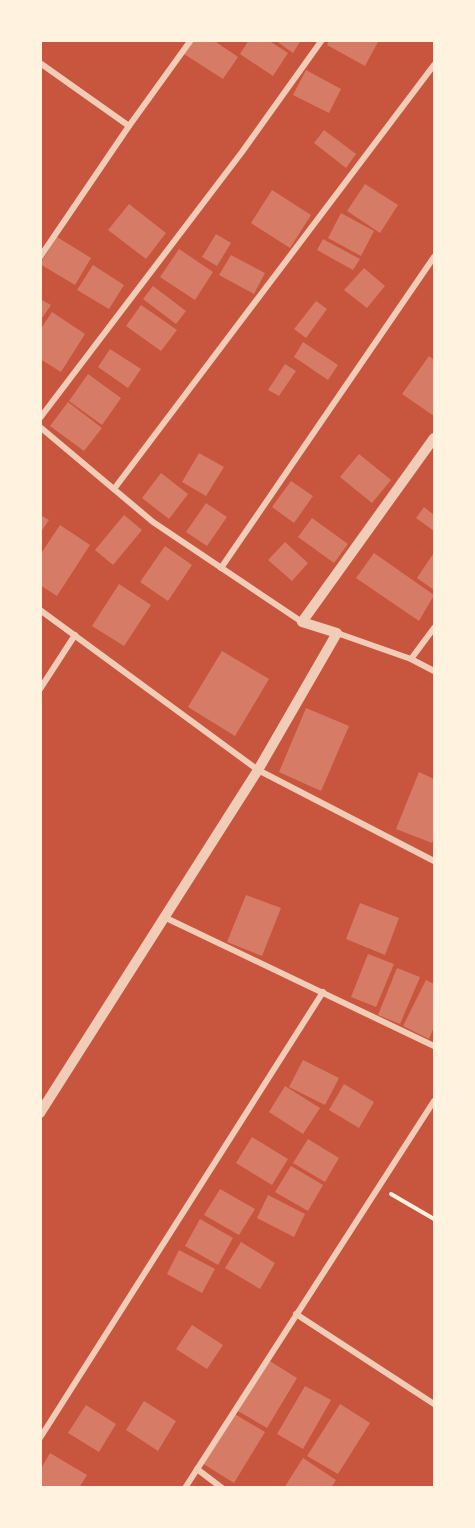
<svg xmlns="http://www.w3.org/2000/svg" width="475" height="1528" font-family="'PT Sans',sans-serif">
<rect width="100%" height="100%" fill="#c8553d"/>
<g fill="#d67c66">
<path d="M 193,40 L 213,40 L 238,57 L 223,79 L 184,54 Z"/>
<path d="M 249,40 L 268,40 L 288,53 L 273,76 L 240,54 Z"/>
<path d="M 275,40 L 301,40 L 293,53 Z"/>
<path d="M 329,40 L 379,40 L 365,66 L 327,45 Z"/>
<path d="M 306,70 L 341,89 L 329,113 L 293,95 Z"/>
<path d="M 324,130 L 356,154 L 346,168 L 314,143 Z"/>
<path d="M 365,184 L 398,205 L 380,233 L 347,211 Z"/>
<path d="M 272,190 L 311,215 L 290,248 L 251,223 Z"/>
<path d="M 129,204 L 166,233 L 146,259 L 108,230 Z"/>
<path d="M 341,213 L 374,231 L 361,256 L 328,238 Z"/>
<path d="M 216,234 L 231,243 L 217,266 L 202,257 Z"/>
<path d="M 57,237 L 91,258 L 75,285 L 40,264 Z"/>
<path d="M 323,239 L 360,259 L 353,270 L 317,250 Z"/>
<path d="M 179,249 L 213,272 L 195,300 L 160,277 Z"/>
<path d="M 231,255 L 265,273 L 254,294 L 219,275 Z"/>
<path d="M 93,265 L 124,285 L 109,309 L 77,290 Z"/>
<path d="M 364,268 L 385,286 L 367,308 L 344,290 Z"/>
<path d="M 153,286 L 186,311 L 176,324 L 143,299 Z"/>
<path d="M 40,299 L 51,305 L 40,321 Z"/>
<path d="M 316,301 L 327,309 L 306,338 L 294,329 Z"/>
<path d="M 141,305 L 177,330 L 161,351 L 126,326 Z"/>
<path d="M 52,312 L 85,334 L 61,372 L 40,359 L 40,330 Z"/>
<path d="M 303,342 L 338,365 L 328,380 L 294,357 Z"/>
<path d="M 110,349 L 141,369 L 128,388 L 98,367 Z"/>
<path d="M 429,356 L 434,360 L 434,416 L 402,394 Z"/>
<path d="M 285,364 L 296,371 L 279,396 L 268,390 Z"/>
<path d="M 88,374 L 121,398 L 102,425 L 69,401 Z"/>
<path d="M 68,402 L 102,428 L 84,451 L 50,426 Z"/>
<path d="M 199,453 L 224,467 L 206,496 L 182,482 Z"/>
<path d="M 359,454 L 391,480 L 372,503 L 340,477 Z"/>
<path d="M 161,473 L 188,494 L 169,519 L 142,498 Z"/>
<path d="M 291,481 L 313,496 L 294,523 L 272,507 Z"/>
<path d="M 206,503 L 227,517 L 207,546 L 186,532 Z"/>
<path d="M 424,507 L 434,515 L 434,531 L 416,518 Z"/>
<path d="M 40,515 L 49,520 L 40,533 Z"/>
<path d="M 124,515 L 142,530 L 113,565 L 95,550 Z"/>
<path d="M 312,518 L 348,544 L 334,563 L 298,537 Z"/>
<path d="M 60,525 L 90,545 L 57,596 L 40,585 L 40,555 Z"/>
<path d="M 285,542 L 308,563 L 292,581 L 268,560 Z"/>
<path d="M 165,546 L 192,565 L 168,601 L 140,582 Z"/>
<path d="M 374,553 L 434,595 L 419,621 L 356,578 Z"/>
<path d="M 433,554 L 434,555 L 434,590 L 417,578 Z"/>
<path d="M 119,584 L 151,605 L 124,646 L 92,626 Z"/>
<path d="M 222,651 L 269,679 L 235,736 L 188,707 Z"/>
<path d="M 306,708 L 349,726 L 321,791 L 279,772 Z"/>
<path d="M 419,772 L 434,779 L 434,837 L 432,843 L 396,829 Z"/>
<path d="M 246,895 L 281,908 L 262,956 L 227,942 Z"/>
<path d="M 360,903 L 399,918 L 385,955 L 346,939 Z"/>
<path d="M 368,954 L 394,964 L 376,1007 L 351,997 Z"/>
<path d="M 397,968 L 420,977 L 400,1024 L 378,1015 Z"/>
<path d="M 426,980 L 434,984 L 434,1027 L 429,1039 L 403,1026 Z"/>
<path d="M 303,1060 L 339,1078 L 325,1105 L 289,1087 Z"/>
<path d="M 344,1084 L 374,1102 L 359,1128 L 329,1110 Z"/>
<path d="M 285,1086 L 320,1108 L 303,1134 L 269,1112 Z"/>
<path d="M 252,1137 L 288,1159 L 272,1185 L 236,1163 Z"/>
<path d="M 308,1139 L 339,1158 L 325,1182 L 293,1163 Z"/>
<path d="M 291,1166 L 323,1185 L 308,1211 L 275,1192 Z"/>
<path d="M 220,1189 L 255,1209 L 239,1235 L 204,1215 Z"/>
<path d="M 268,1195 L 305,1214 L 294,1237 L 257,1218 Z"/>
<path d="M 200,1219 L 233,1238 L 218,1265 L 185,1246 Z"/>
<path d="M 241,1242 L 275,1263 L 260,1289 L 225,1268 Z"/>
<path d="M 179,1250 L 215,1269 L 202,1293 L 167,1274 Z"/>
<path d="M 192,1325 L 223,1345 L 207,1369 L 176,1349 Z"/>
<path d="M 268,1360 L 297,1378 L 267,1428 L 238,1411 Z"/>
<path d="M 305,1386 L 331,1400 L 303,1449 L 277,1434 Z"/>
<path d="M 144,1401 L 176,1421 L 158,1451 L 126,1430 Z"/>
<path d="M 340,1404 L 370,1423 L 338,1474 L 307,1456 Z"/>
<path d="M 86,1405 L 116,1424 L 99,1452 L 68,1433 Z"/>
<path d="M 233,1413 L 265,1432 L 234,1483 L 202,1463 Z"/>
<path d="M 50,1453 L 87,1475 L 79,1488 L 40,1488 L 40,1470 Z"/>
<path d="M 303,1458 L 336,1480 L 331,1488 L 284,1488 Z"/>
</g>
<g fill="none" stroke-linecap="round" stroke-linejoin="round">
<path stroke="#fff3e0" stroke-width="4" d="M 391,1194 L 434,1219"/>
<g stroke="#f1ccb7" stroke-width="6">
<path d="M 40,63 L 129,126"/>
<path d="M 40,257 L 129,126 L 191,40"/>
<path d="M 40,418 L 242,152 L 322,40"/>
<path d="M 40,427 L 153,522 L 302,622"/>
<path d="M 114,489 L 434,65"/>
<path d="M 221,568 L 434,257"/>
<path d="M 40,610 L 258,770 L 434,861"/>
<path d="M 337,633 L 411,659 L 434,671"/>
<path d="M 411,659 L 434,628"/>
<path d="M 40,689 L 75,635"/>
<path d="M 164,917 L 434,1046"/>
<path d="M 296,1314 L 434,1404"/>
<path d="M 40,1438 L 323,992"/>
<path d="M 197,1469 L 222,1488"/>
<path d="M 185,1488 L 434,1101"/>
</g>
<path stroke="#f1ccb7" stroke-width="10" d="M 40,1113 L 258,770 L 337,633 L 302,622 L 434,438"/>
</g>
<rect width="475" height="1528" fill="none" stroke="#fff3e0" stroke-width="84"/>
</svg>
